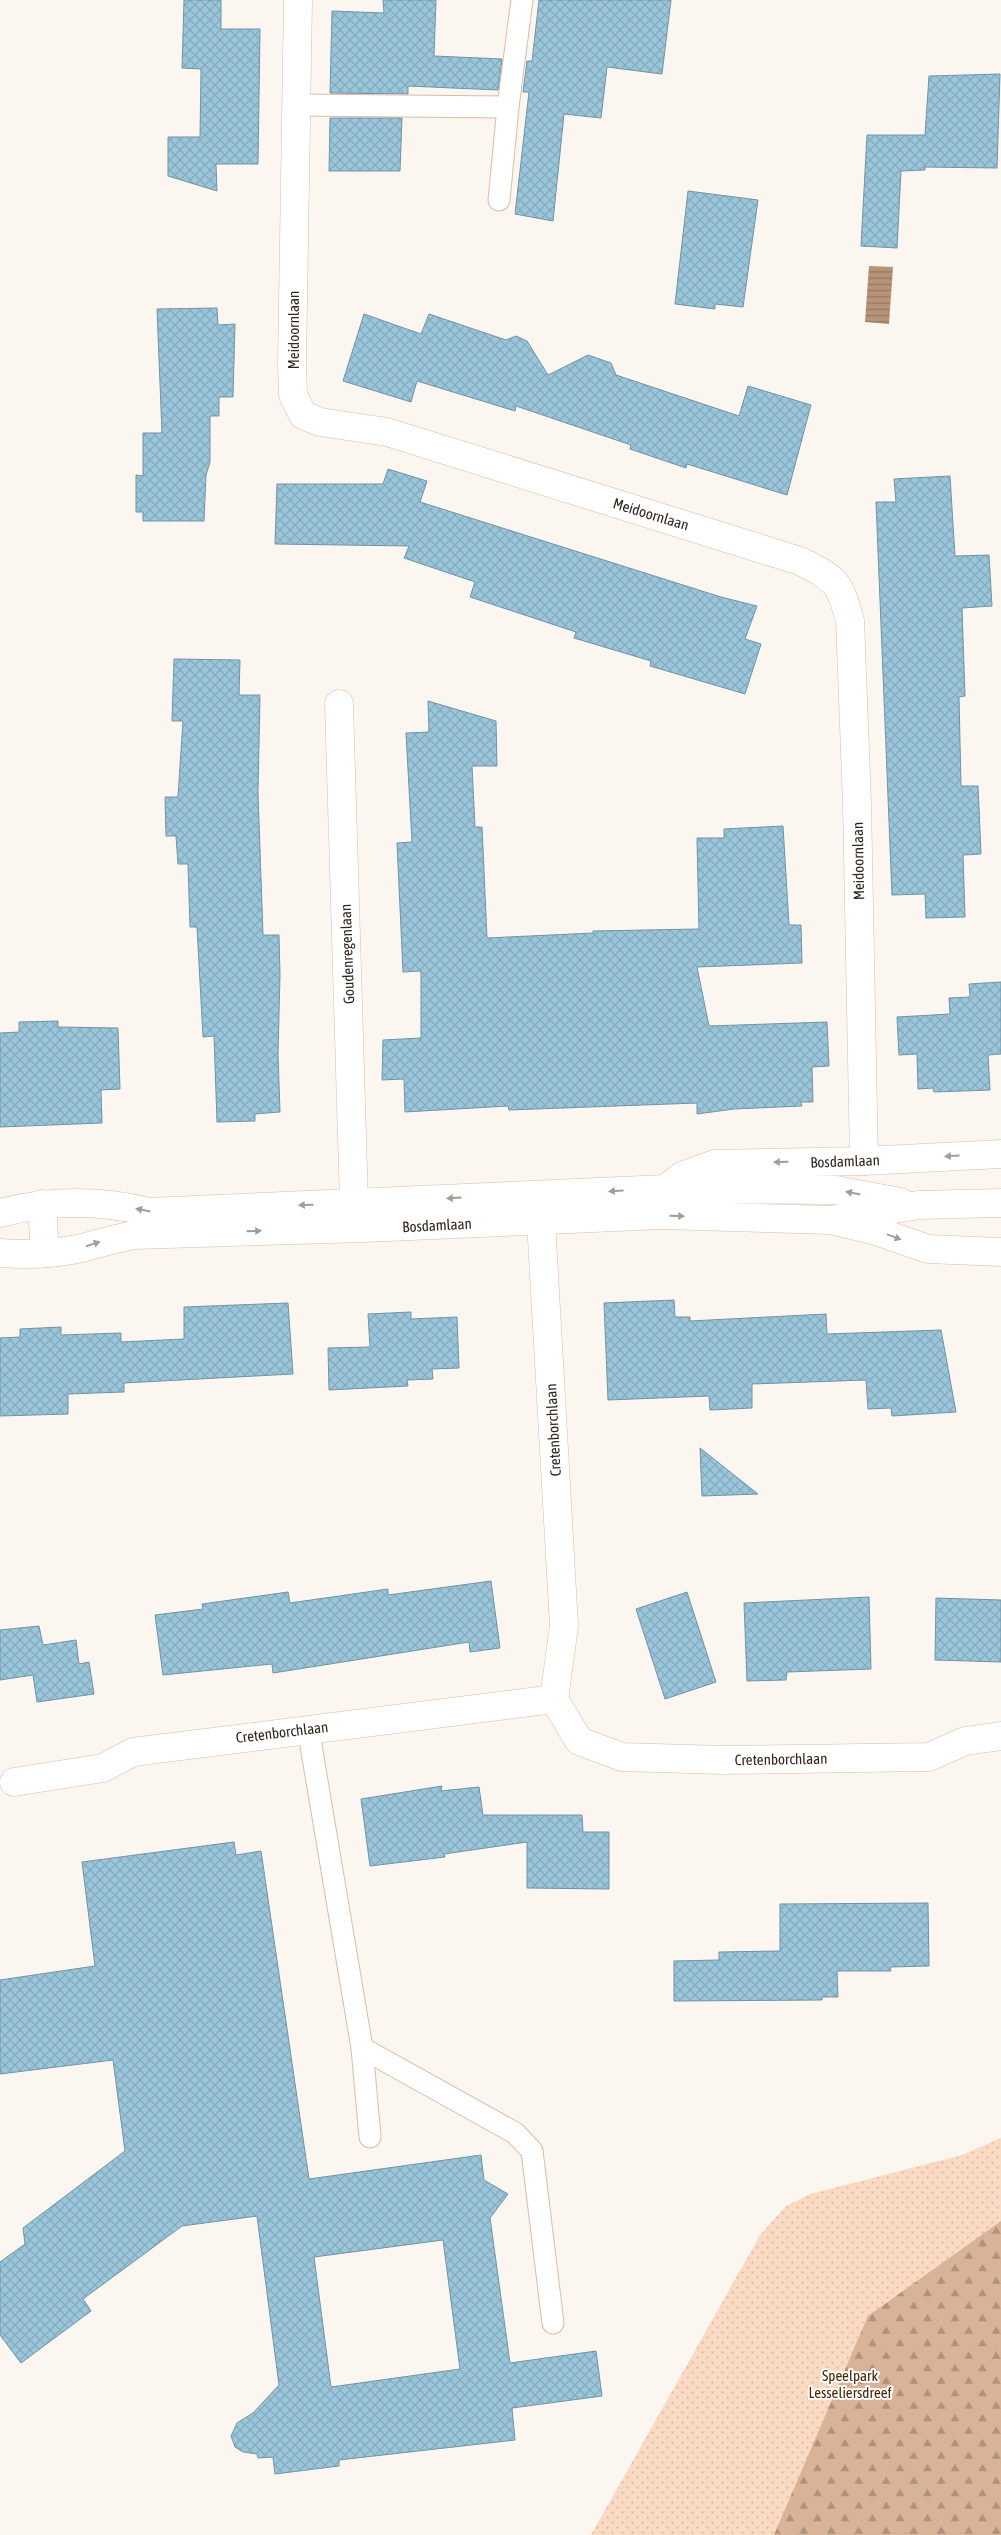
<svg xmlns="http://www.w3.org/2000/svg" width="1001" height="2535" font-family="'Asap Condensed',sans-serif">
<defs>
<pattern id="grass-dots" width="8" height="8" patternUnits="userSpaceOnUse" patternTransform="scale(1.25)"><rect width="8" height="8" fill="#fbdac3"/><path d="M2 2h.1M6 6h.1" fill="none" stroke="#d8bba7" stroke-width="1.8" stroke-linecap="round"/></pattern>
<pattern id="forest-firs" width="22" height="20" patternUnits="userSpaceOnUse" patternTransform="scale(1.25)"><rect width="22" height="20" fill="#d8b398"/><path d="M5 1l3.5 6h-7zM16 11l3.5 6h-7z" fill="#b0917b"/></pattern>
<pattern id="water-rules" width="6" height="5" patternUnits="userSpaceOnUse" patternTransform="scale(1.25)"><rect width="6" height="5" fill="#b69379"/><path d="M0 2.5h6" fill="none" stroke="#957863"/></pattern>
<pattern id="building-cross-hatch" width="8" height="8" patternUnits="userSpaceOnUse" patternTransform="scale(1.25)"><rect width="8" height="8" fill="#9ac6dc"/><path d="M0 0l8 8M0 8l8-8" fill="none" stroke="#85aabc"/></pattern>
</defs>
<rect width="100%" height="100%" fill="#fcf6f1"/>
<path fill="url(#grass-dots)" d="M 1001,2138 L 1001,2535 L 591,2535 L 760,2235 L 786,2206 L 810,2194 L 962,2155 Z"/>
<path fill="url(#forest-firs)" d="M 1001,2221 L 1001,2535 L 774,2535 L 868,2316 Z"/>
<path fill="url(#water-rules)" d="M 869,266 L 893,267 L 889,324 L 865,322 Z"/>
<g fill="url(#building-cross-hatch)" stroke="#7293a4" fill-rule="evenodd">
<path d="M 184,0 L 221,0 L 221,29 L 260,29 L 258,164 L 216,164 L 217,191 L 168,176 L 168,137 L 200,137 L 201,69 L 182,68 Z"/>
<path d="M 383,0 L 436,0 L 434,56 L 502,59 L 498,90 L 408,86 L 408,94 L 330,93 L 332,11 L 384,13 Z"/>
<path d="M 539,0 L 671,0 L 662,74 L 607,67 L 601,118 L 564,114 L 553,221 L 515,214 L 529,92 L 523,92 L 527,61 L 532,61 Z"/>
<path d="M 1000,74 L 997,168 L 925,167 L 925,170 L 901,171 L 897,248 L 861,246 L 867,135 L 925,135 L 929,76 Z"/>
<path d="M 330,118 L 402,118 L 400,171 L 329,171 Z"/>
<path d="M 688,191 L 758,200 L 743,307 L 715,304 L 715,309 L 675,304 Z"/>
<path d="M 217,308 L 218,325 L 235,324 L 233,397 L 219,397 L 219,416 L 210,416 L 210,462 L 206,475 L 204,521 L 143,521 L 143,512 L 136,512 L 136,475 L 143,476 L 143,433 L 162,433 L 157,309 Z"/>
<path d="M 364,314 L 421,334 L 429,314 L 506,340 L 516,336 L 527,341 L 548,375 L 588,355 L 611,363 L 616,375 L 739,416 L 748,386 L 811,405 L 787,495 L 687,464 L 686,468 L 630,449 L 631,445 L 516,406 L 515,411 L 417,381 L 411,402 L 343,381 Z"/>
<path d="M 388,469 L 427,481 L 420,502 L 721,597 L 757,606 L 745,639 L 761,644 L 745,694 L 650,666 L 651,661 L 574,638 L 576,632 L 470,597 L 475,582 L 404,558 L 409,546 L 275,544 L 277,484 L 383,484 Z"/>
<path d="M 950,476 L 955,556 L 989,555 L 992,606 L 962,608 L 965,696 L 959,697 L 961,786 L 978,786 L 981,854 L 963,855 L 965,917 L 926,918 L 925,894 L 892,895 L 876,502 L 896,502 L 894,479 Z"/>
<path d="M 174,659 L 240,660 L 239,695 L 260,695 L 258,793 L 263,935 L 279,935 L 280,975 L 278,1054 L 280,1112 L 255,1114 L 255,1121 L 217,1122 L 214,1036 L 203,1037 L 197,927 L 190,927 L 188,864 L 178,864 L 176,836 L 166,836 L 165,797 L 178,797 L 183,721 L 172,721 Z"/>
<path d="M 428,701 L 496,721 L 497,766 L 472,766 L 475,827 L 482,827 L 487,938 L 593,933 L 593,931 L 699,929 L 697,838 L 724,838 L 724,829 L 783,826 L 789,925 L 801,925 L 802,963 L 697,967 L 709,1026 L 827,1022 L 829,1066 L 812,1067 L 813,1102 L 801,1102 L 802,1106 L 734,1109 L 697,1114 L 697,1103 L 509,1110 L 508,1106 L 405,1112 L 404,1079 L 382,1080 L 383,1040 L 421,1038 L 421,971 L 403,972 L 397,843 L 412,842 L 406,733 L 429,732 Z"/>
<path d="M 1001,982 L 1001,1054 L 988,1055 L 990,1090 L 934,1092 L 933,1088 L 918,1089 L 917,1054 L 899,1055 L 897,1017 L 950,1014 L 949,998 L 970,997 L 969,984 Z"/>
<path d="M 58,1021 L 58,1027 L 118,1028 L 120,1089 L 101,1090 L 102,1123 L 0,1127 L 0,1033 L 19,1032 L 19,1022 Z"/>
<path d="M 674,1300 L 675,1317 L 690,1317 L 690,1321 L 826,1314 L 827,1334 L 941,1330 L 956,1412 L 892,1416 L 891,1408 L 868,1409 L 866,1380 L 752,1384 L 752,1408 L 710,1410 L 709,1396 L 608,1400 L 604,1303 Z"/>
<path d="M 288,1303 L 293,1374 L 124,1383 L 124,1392 L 68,1394 L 68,1414 L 0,1416 L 0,1338 L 20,1337 L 20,1329 L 61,1327 L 61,1335 L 121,1333 L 121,1342 L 184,1339 L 184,1307 Z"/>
<path d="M 411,1312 L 411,1319 L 457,1317 L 459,1368 L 432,1369 L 433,1379 L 407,1380 L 408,1386 L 329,1390 L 328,1348 L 370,1347 L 368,1314 Z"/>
<path d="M 700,1448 L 758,1494 L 702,1496 Z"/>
<path d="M 491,1581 L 500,1648 L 470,1652 L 469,1642 L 273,1673 L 272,1664 L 163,1675 L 155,1615 L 203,1609 L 202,1604 L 288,1592 L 290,1603 L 388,1589 L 388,1595 Z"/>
<path d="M 687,1592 L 716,1682 L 665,1699 L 636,1609 Z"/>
<path d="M 869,1597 L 871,1669 L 787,1672 L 786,1680 L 747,1681 L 744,1603 Z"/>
<path d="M 936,1598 L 1001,1600 L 1001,1662 L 935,1660 Z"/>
<path d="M 39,1626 L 43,1645 L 76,1640 L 79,1664 L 89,1662 L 94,1694 L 37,1702 L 33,1675 L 0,1680 L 0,1630 Z"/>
<path d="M 442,1786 L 441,1791 L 479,1787 L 483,1815 L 582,1815 L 583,1832 L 609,1832 L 609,1889 L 527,1888 L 527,1842 L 444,1854 L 445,1857 L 370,1866 L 361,1799 Z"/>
<path d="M 234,1842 L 236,1855 L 261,1851 L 309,2179 L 481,2155 L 484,2180 L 508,2194 L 490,2218 L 510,2363 L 596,2351 L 602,2396 L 512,2408 L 515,2440 L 339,2460 L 339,2466 L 275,2474 L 273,2457 L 258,2458 L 257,2454 L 243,2452 L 235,2447 L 231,2436 L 237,2423 L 253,2413 L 279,2385 L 257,2216 L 182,2226 L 83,2299 L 91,2311 L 21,2363 L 0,2335 L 0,2262 L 25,2244 L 23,2228 L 125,2151 L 113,2060 L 0,2074 L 0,1980 L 95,1966 L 82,1862 ZM 443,2240 L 460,2369 L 331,2387 L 314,2257 Z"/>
<path d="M 928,1903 L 929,1966 L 890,1967 L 891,1971 L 837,1971 L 838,1997 L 822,1997 L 822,2000 L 674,2001 L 674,1961 L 719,1960 L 719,1952 L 780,1951 L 780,1904 Z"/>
</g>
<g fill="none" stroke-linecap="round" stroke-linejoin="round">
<g stroke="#dabca7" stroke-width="23">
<g id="service">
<path d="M 296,105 L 508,107 L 499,200"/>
<path d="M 508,107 L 522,0"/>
<path d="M 308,1728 L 362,2048 L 515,2133 L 532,2151 L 553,2323"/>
<path d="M 362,2048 L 370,2137"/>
</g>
</g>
<g stroke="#dabca7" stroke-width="29">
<g id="minor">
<path d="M 298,0 L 292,363 L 293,395 L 303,415 L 320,422 L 387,432 L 800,561 C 836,579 840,582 850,621 L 857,803 L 864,1161"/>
<path d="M 339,704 L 354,1203"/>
<path d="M 665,1189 L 682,1176 L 715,1164 L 864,1161 L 1001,1154"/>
<path d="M 830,1220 L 876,1231 L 928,1249 L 1001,1252"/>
<path d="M 541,1221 L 564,1626 L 554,1699 L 579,1741 L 622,1757 L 722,1760 L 929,1757 L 965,1741 L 1001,1736"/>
<path d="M 14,1782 L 103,1768 L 133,1752 L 554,1699"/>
</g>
</g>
<g stroke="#dabca7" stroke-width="29">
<g id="tertiary">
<path d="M 42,1204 L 45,1253"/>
<path d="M 0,1213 C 49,1200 100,1200 149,1212 L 665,1189 L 836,1190 L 900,1202"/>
<path d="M 0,1253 C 27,1255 55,1254 82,1248 C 100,1243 117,1238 135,1235 L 364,1228 L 662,1215 L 830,1220 L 918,1205 L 1001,1203"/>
</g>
</g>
<use href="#service" stroke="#fff" stroke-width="21"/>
<use href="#minor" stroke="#fff" stroke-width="28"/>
<use href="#tertiary" stroke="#fff" stroke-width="28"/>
</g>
<defs><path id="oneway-solid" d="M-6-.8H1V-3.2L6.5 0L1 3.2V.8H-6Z" transform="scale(1.25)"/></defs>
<g fill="#a29d9a">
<use href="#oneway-solid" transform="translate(952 1156) rotate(177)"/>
<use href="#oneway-solid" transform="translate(781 1162) rotate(179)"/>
<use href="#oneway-solid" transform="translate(616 1191) rotate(177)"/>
<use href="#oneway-solid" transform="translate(853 1193) rotate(-169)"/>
<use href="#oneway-solid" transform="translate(454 1198) rotate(177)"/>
<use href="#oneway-solid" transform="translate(306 1205) rotate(178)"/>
<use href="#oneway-solid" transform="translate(143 1210) rotate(-169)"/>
<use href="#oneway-solid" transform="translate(677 1216) rotate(1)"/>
<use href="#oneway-solid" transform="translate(254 1231) rotate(-2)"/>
<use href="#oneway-solid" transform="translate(894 1237) rotate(20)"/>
<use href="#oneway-solid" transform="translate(93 1244) rotate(-18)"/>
</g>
<g text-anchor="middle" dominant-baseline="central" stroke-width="4" stroke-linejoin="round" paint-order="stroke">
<g font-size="15" fill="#31261e" stroke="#fff">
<text transform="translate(293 330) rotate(-90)">Meidoornlaan</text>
<text transform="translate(651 514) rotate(17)">Meidoornlaan</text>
<text transform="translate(858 861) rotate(-91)">Meidoornlaan</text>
<text transform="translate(347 954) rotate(-92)">Goudenregenlaan</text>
<text transform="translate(845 1161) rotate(-2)">Bosdamlaan</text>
<text transform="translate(437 1225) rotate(-3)">Bosdamlaan</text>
<text transform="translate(553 1430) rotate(-93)">Cretenborchlaan</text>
<text transform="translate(282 1732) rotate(-7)">Cretenborchlaan</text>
<text transform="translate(781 1759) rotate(-1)">Cretenborchlaan</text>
</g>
<g font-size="15" fill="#482504" stroke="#fff">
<text x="850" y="2375">Speelpark<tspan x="850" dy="17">Lesseliersdreef</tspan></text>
</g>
</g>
</svg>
